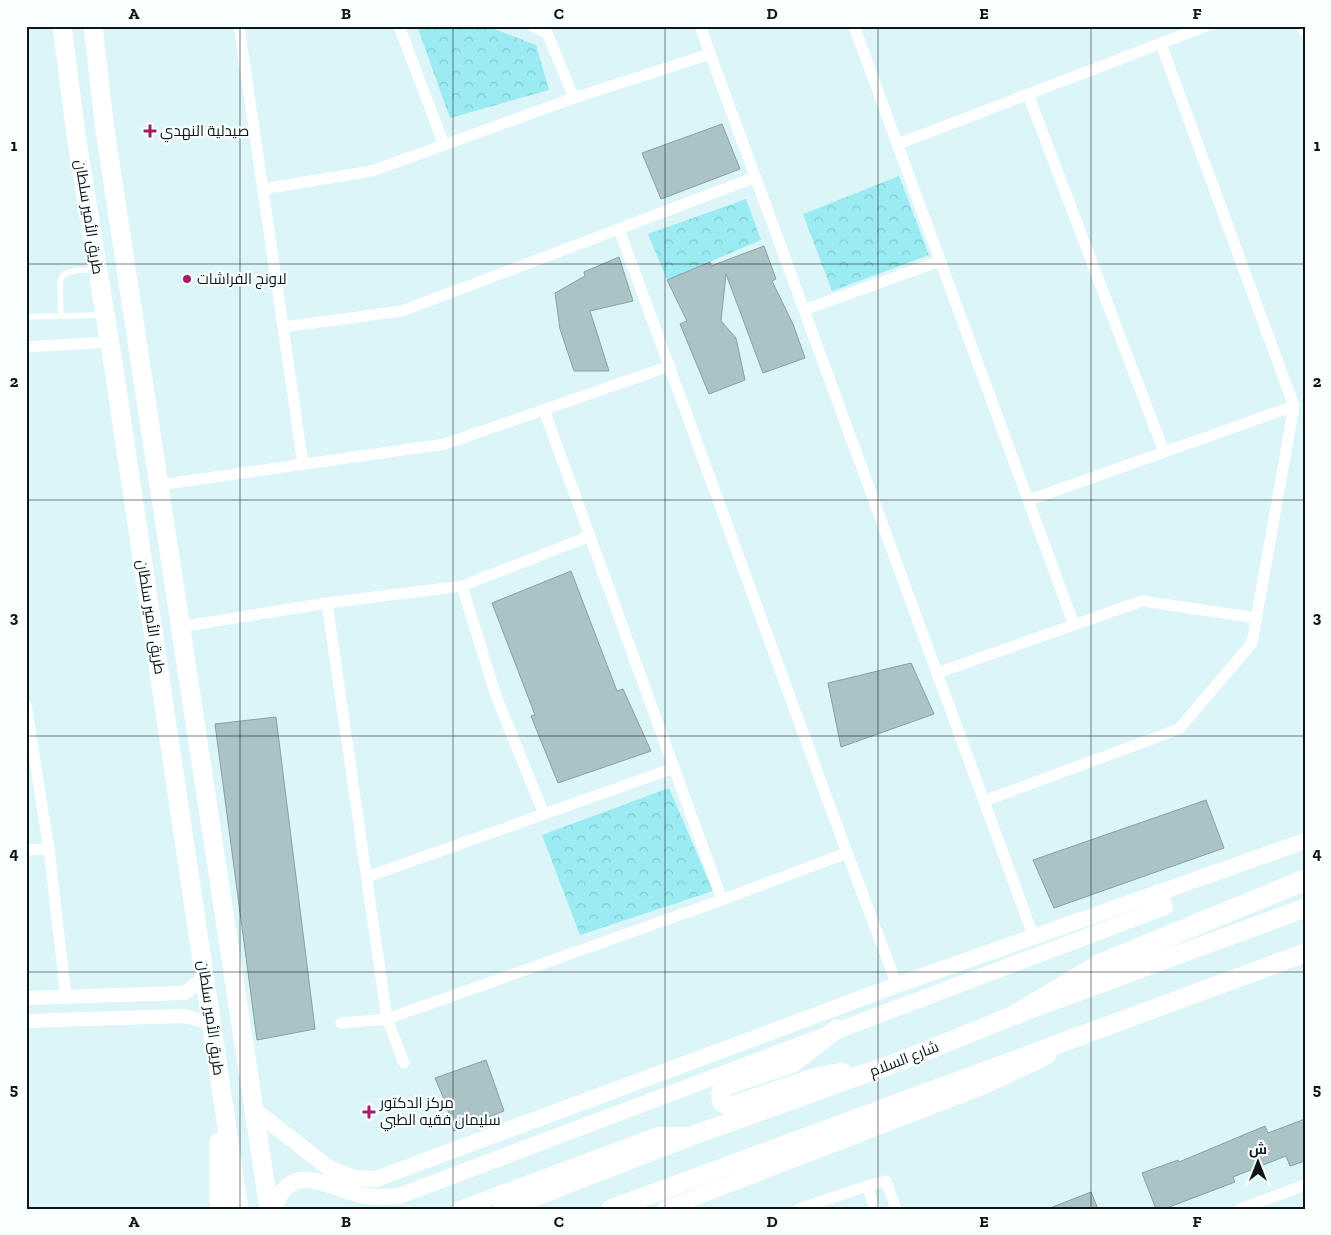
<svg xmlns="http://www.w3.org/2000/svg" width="1331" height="1235" font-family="'Zilla Slab',Cairo,serif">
<defs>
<pattern id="park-crowns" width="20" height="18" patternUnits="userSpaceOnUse" patternTransform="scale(1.25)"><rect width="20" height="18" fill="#9bebf2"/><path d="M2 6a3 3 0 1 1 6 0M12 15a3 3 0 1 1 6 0" fill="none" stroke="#84c9cf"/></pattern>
</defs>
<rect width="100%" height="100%" fill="#dbf5f8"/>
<g fill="url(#park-crowns)">
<path d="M 417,26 L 487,26 L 536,45 L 549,90 L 450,118 Z"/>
<path d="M 899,176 L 929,255 L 832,291 L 803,214 Z"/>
<path d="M 746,199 L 761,240 L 667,280 L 648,234 Z"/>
<path d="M 669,788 L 713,891 L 580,935 L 542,835 Z"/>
</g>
<g fill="#aac3c6" stroke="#89a1a3">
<path d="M 722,124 L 740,169 L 661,199 L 642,153 Z"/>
<path d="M 764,246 L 776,279 L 772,281 L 793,324 L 805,358 L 763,373 L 726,274 L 721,321 L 736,338 L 745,380 L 709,394 L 680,324 L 687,321 L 667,280 L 710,262 L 711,266 Z"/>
<path d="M 619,257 L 633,301 L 590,311 L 609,371 L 574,371 L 560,329 L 555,293 L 585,276 L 584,272 Z"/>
<path d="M 571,571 L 617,691 L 623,689 L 651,751 L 558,783 L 531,716 L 535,715 L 492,603 Z"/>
<path d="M 911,663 L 934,714 L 841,747 L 828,683 Z"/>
<path d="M 276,717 L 315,1029 L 257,1040 L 215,724 Z"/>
<path d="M 1206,800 L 1224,848 L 1054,908 L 1033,860 Z"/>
<path d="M 486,1060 L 504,1111 L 454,1131 L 446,1104 L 435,1078 Z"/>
<path d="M 1305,1119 L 1305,1161 L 1290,1166 L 1286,1156 L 1233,1177 L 1235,1182 L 1164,1209 L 1156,1209 L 1142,1173 L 1178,1160 L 1179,1162 L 1265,1126 L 1268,1133 Z"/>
<path d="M 1091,1192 L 1098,1209 L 1050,1209 L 1050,1208 Z"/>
</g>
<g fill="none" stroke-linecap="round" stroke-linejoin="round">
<g stroke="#fff" stroke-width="5.5">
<path d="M 96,270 L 78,270 L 64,274 L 60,281 L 61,316 L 101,315"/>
<path d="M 26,317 L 61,316"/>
</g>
<g stroke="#fff" stroke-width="11">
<path d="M 239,26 L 303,464"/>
<path d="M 399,26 L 444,145"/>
<path d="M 532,26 L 547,33 L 574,98"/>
<path d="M 700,26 L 1033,935"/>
<path d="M 854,26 L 1074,625"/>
<path d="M 1028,94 L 1164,452"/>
<path d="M 898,144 L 1206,26"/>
<path d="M 263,189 L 372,171 L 574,98 L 710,54"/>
<path d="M 619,229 L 847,853 L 897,985"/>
<path d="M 804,310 L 940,261"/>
<path d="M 283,327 L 402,311 L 756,177"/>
<path d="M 26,347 L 109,342"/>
<path d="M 544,410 L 722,900"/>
<path d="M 159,485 L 445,444 L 670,366"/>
<path d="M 1029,500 L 1294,406"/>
<path d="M 462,586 L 496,696 L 544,814"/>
<path d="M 327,603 L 387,1019 L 404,1063"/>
<path d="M 180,627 L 327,603 L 462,586 L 590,536"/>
<path d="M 937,673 L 1142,601 L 1257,618"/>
<path d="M 26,705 L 49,849 L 66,997"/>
<path d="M 984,801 L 1179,729 L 1252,643 L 1294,406 L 1161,44"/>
<path d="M 26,850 L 49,849"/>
<path d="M 367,877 L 674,768"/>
<path d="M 341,1023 L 387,1019 L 722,900 L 847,853"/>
<path d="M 799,1209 L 867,1186"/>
<path d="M 875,1209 L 867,1186 L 886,1181 L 896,1209"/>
<path d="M 1240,1209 L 1305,1185"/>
</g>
<g stroke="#fff" stroke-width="14">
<path d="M 26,998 L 184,993 L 205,978"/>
<path d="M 26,1021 L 184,1016 L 212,1023"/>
</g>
<g stroke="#fff" stroke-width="16">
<path d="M 1304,26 L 1305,29"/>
<path d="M 253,1109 L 329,1168 L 354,1178 L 376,1179 L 897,985 L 1305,841"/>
<path d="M 274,1209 C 290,1160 325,1186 357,1194 C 371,1198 385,1197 399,1196 L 1165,907 L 1158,892"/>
<path d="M 460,1209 L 658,1135 L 690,1135"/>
<path d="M 665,1209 L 987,1085 L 1048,1056"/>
</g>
<g stroke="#fff" stroke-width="19">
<path d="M 62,26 L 76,135 L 115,376 L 239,1209"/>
<path d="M 93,26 L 105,130 L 269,1209"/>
<path d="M 837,1029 L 793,1063 L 725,1086 C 720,1091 719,1096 722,1103 L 731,1106 L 813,1078 L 842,1072"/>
<path d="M 219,1209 L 219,1142"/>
<path d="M 503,1209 L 694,1135 L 906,1059 L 1017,1014 L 1305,908"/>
<path d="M 611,1209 L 1305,953"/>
</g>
<path stroke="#fff" stroke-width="21" d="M 1017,1014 L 1101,964 L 1305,880"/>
</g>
<path fill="none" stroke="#0e1718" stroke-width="1" stroke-opacity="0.55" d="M 240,26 L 240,1209M 453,26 L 453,1209M 665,26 L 665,1209M 878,26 L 878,1209M 1091,26 L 1091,1209M 26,264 L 1305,264M 26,500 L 1305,500M 26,736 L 1305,736M 26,972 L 1305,972"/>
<g fill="#a41d67" stroke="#f9fefe" stroke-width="2">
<path d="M147.5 123.5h5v5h5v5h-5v5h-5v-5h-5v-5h5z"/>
<circle cx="187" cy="279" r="5"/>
<path d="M366.5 1104.5h5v5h5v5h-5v5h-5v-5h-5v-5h5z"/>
</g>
<g text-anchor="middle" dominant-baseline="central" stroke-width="4.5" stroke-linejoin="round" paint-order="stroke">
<g font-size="15" fill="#0e1718" stroke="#f9fefe" text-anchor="start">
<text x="160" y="131">صيدلية النهدي</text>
<text x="197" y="279">لاونج الفراشات</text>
<text x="380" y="1103">مركز الدكتور<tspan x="380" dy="17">سليمان فقيه الطبي</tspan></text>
</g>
<g font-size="15" fill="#0e1718" stroke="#f9fefe">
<text transform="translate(89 217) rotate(81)">طريق الأمير سلطان</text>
<text transform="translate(151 617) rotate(81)">طريق الأمير سلطان</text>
<text transform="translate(211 1018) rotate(82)">طريق الأمير سلطان</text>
<text transform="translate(904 1059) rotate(-21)">شارع السلام</text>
</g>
</g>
<rect width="1331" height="1235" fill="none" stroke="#f9fefe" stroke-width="55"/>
<g transform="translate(1258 1162)" stroke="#f9fefe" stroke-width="4" paint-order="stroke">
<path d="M0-4L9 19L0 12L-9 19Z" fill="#0e1718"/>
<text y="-8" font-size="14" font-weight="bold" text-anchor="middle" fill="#0e1718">ش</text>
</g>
<rect x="28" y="28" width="1276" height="1180" fill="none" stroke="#0e1718" stroke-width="2"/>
<g font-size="16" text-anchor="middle" font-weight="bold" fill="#0e1718">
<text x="134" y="19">A</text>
<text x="346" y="19">B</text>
<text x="559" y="19">C</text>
<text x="772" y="19">D</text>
<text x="984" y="19">E</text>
<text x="1197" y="19">F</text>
<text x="14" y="151">1</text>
<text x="1317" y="151">1</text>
<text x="14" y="387">2</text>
<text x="1317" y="387">2</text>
<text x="14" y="623">3</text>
<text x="1317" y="623">3</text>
<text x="14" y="859">4</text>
<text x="1317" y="859">4</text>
<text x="14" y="1095">5</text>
<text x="1317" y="1095">5</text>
<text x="134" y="1227">A</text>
<text x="346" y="1227">B</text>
<text x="559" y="1227">C</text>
<text x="772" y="1227">D</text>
<text x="984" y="1227">E</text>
<text x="1197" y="1227">F</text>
</g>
</svg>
